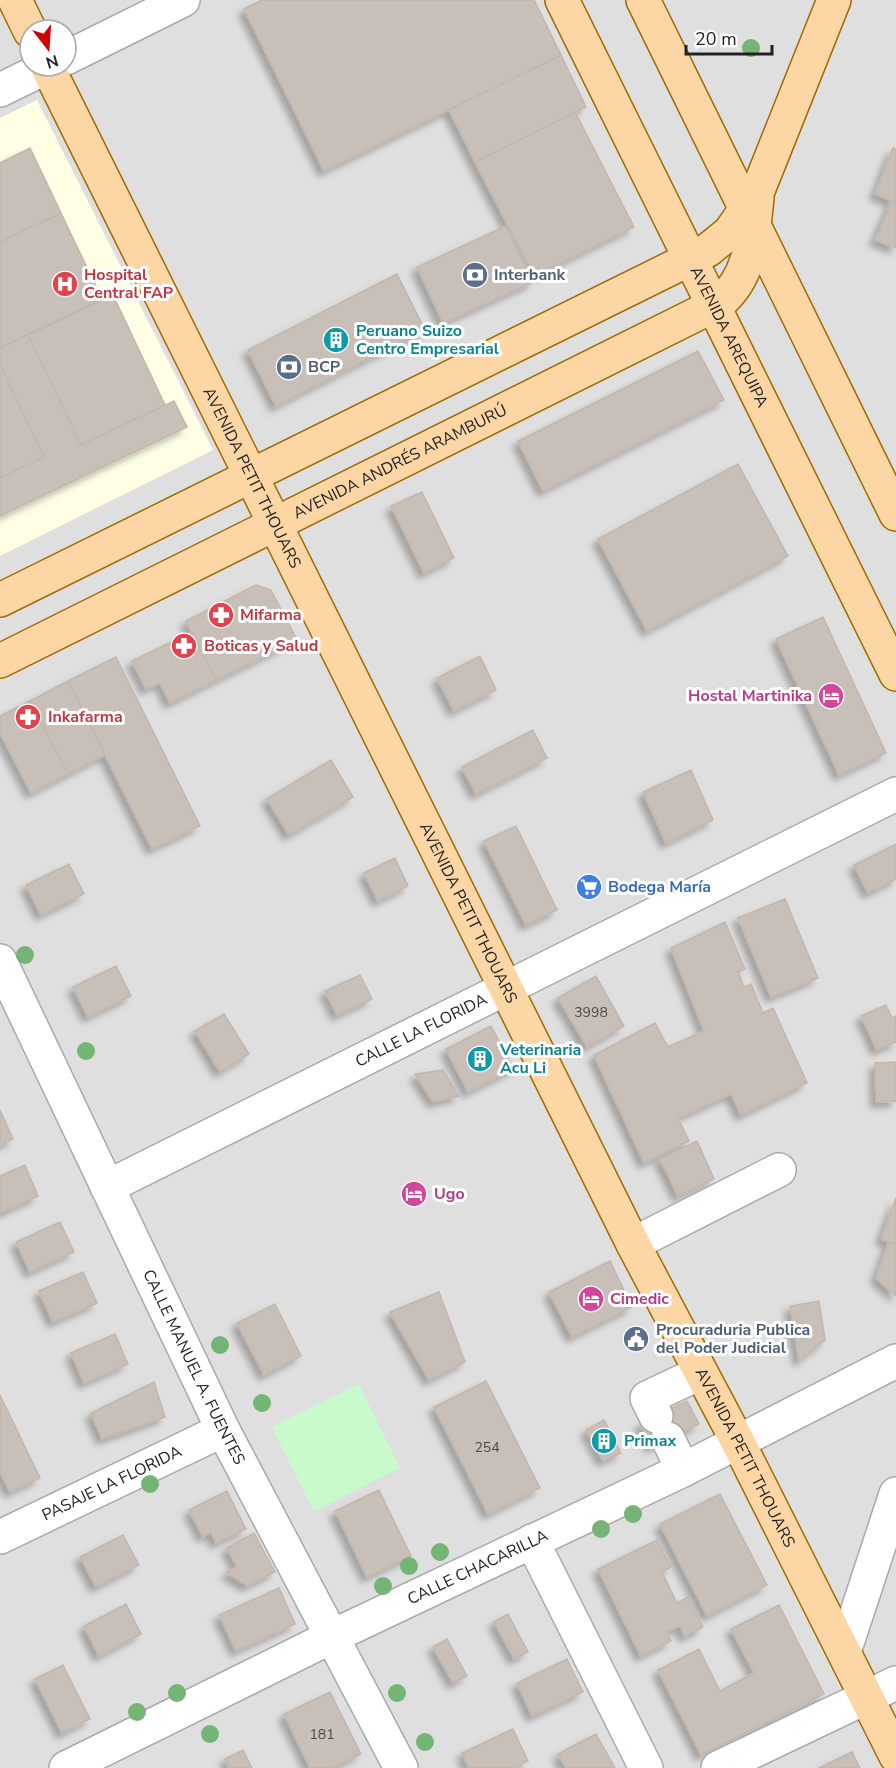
<svg xmlns="http://www.w3.org/2000/svg" width="896" height="1768" font-family="'Nunito Sans',sans-serif">
<defs>
<filter id="shadow"><feDropShadow dx="-5.5" dy="5.5" stdDeviation="3" flood-color="#0004"/></filter>
</defs>
<rect width="100%" height="100%" fill="#f2efe9"/>
<path fill="#e0dfdf" fill-rule="evenodd" d="M 0,0 L 896,0 L 896,1768 L 0,1768 ZM 30,30 L 66,30 L 66,66 L 30,66 Z"/>
<path fill="#ffffe5" d="M 37,100 L 213,450 L 0,556 L 0,118 Z"/>
<path fill="#c8facc" d="M 359,1384 L 400,1468 L 314,1511 L 272,1427 Z"/>
<g fill="#c7bfb8" stroke="#c4b6ab" stroke-width="1.5" filter="url(#shadow)">
<path d="M 262,0 L 534,0 L 561,55 L 324,171 L 244,9 Z"/>
<path d="M 561,55 L 586,107 L 475,162 L 449,110 Z"/>
<path d="M 575,112 L 634,227 L 534,276 L 475,162 Z"/>
<path d="M 30,148 L 61,213 L 0,242 L 0,163 Z"/>
<path d="M 893,148 L 896,149 L 896,248 L 875,240 L 892,201 L 875,194 Z"/>
<path d="M 61,213 L 102,299 L 0,348 L 0,242 Z"/>
<path d="M 506,226 L 533,282 L 443,323 L 417,267 Z"/>
<path d="M 397,274 L 425,330 L 276,406 L 248,350 Z"/>
<path d="M 113,295 L 165,405 L 81,445 L 28,335 Z"/>
<path d="M 28,335 L 81,445 L 174,401 L 187,427 L 0,516 L 0,478 L 44,457 L 0,366 L 0,348 Z"/>
<path d="M 698,351 L 724,400 L 543,491 L 518,441 Z"/>
<path d="M 3,371 L 44,457 L 0,478 L 0,373 Z"/>
<path d="M 738,464 L 788,556 L 647,631 L 598,539 Z"/>
<path d="M 422,492 L 454,558 L 424,573 L 391,506 Z"/>
<path d="M 256,585 L 271,590 L 297,640 L 216,680 L 186,621 Z"/>
<path d="M 823,617 L 886,753 L 839,775 L 776,639 Z"/>
<path d="M 192,632 L 216,680 L 170,703 L 160,683 L 146,689 L 132,661 Z"/>
<path d="M 480,656 L 496,690 L 454,711 L 437,678 Z"/>
<path d="M 116,657 L 200,826 L 152,849 L 68,681 Z"/>
<path d="M 68,681 L 105,755 L 68,774 L 30,701 Z"/>
<path d="M 30,701 L 68,774 L 31,793 L 0,733 L 0,716 Z"/>
<path d="M 533,730 L 547,758 L 476,794 L 462,767 Z"/>
<path d="M 331,760 L 353,797 L 289,835 L 267,799 Z"/>
<path d="M 691,770 L 713,820 L 666,843 L 643,792 Z"/>
<path d="M 516,826 L 557,910 L 526,925 L 484,841 Z"/>
<path d="M 896,844 L 896,879 L 868,893 L 854,865 Z"/>
<path d="M 395,858 L 408,886 L 378,901 L 364,873 Z"/>
<path d="M 69,864 L 84,894 L 41,915 L 26,885 Z"/>
<path d="M 785,899 L 818,978 L 771,997 L 738,918 Z"/>
<path d="M 725,922 L 745,969 L 738,972 L 744,987 L 751,984 L 763,1013 L 773,1008 L 807,1083 L 741,1115 L 731,1094 L 678,1118 L 689,1141 L 644,1163 L 594,1055 L 655,1023 L 668,1047 L 704,1031 L 671,948 Z"/>
<path d="M 116,966 L 131,996 L 88,1017 L 73,987 Z"/>
<path d="M 360,975 L 372,999 L 337,1015 L 325,991 Z"/>
<path d="M 596,976 L 624,1026 L 587,1047 L 558,998 Z"/>
<path d="M 886,1005 L 892,1018 L 896,1016 L 896,1042 L 877,1050 L 861,1016 Z"/>
<path d="M 224,1014 L 249,1054 L 220,1072 L 195,1031 Z"/>
<path d="M 491,1026 L 514,1069 L 468,1092 L 446,1049 Z"/>
<path d="M 896,1062 L 896,1101 L 876,1102 L 875,1063 Z"/>
<path d="M 443,1070 L 459,1096 L 433,1102 L 415,1074 Z"/>
<path d="M 0,1110 L 13,1139 L 0,1145 Z"/>
<path d="M 697,1141 L 714,1179 L 678,1196 L 660,1159 Z"/>
<path d="M 25,1165 L 38,1196 L 0,1213 L 0,1176 Z"/>
<path d="M 896,1198 L 896,1245 L 881,1239 Z"/>
<path d="M 60,1222 L 74,1252 L 30,1272 L 16,1242 Z"/>
<path d="M 889,1242 L 896,1245 L 896,1296 L 876,1278 Z"/>
<path d="M 610,1261 L 632,1307 L 572,1337 L 549,1292 Z"/>
<path d="M 83,1272 L 97,1303 L 53,1322 L 39,1291 Z"/>
<path d="M 439,1292 L 465,1362 L 429,1380 L 390,1312 Z"/>
<path d="M 819,1301 L 825,1340 L 799,1361 L 790,1306 Z"/>
<path d="M 275,1304 L 301,1356 L 264,1375 L 237,1323 Z"/>
<path d="M 115,1334 L 128,1364 L 84,1383 L 71,1353 Z"/>
<path d="M 486,1381 L 540,1488 L 488,1514 L 434,1407 Z"/>
<path d="M 154,1382 L 165,1417 L 102,1439 L 91,1413 Z"/>
<path d="M 0,1395 L 40,1478 L 10,1492 L 0,1472 Z"/>
<path d="M 687,1401 L 699,1424 L 651,1447 L 640,1424 Z"/>
<path d="M 604,1420 L 621,1453 L 603,1461 L 586,1430 Z"/>
<path d="M 379,1490 L 411,1556 L 367,1577 L 335,1511 Z"/>
<path d="M 227,1491 L 246,1529 L 216,1543 L 211,1532 L 203,1537 L 189,1510 Z"/>
<path d="M 720,1494 L 767,1585 L 707,1616 L 660,1524 Z"/>
<path d="M 254,1533 L 275,1572 L 247,1586 L 226,1572 L 237,1567 L 227,1548 Z"/>
<path d="M 123,1535 L 139,1565 L 96,1587 L 80,1557 Z"/>
<path d="M 657,1540 L 671,1567 L 662,1572 L 677,1603 L 688,1597 L 703,1627 L 685,1637 L 680,1626 L 666,1632 L 671,1641 L 641,1656 L 598,1569 Z"/>
<path d="M 279,1588 L 295,1624 L 236,1651 L 219,1615 Z"/>
<path d="M 126,1604 L 141,1634 L 99,1656 L 84,1626 Z"/>
<path d="M 779,1605 L 824,1694 L 701,1755 L 658,1670 L 699,1649 L 720,1691 L 754,1673 L 731,1629 Z"/>
<path d="M 508,1614 L 528,1652 L 514,1659 L 494,1622 Z"/>
<path d="M 447,1639 L 467,1676 L 453,1683 L 433,1647 Z"/>
<path d="M 567,1659 L 583,1692 L 532,1716 L 517,1683 Z"/>
<path d="M 63,1665 L 90,1719 L 62,1733 L 35,1679 Z"/>
<path d="M 330,1692 L 361,1754 L 332,1768 L 310,1768 L 284,1714 Z"/>
<path d="M 513,1729 L 528,1761 L 513,1768 L 469,1768 L 462,1753 Z"/>
<path d="M 596,1734 L 615,1768 L 566,1768 L 558,1754 Z"/>
<path d="M 243,1750 L 252,1768 L 229,1768 L 225,1759 Z"/>
<path d="M 852,1752 L 860,1768 L 819,1768 Z"/>
</g>
<g fill="none" stroke-linecap="round" stroke-linejoin="round">
<g stroke="#a9a9a9" stroke-width="36">
<g id="minor">
<path d="M 66,58 L 183,0"/>
<path d="M 0,90 L 49,66"/>
<path id="s1" d="M 0,961 L 223,1430 L 401,1768"/>
<path id="s2" d="M 107,1187 L 896,794"/>
<path d="M 633,1244 L 779,1170"/>
<path d="M 656,1416 L 647,1398 L 700,1373"/>
<path d="M 668,1439 L 683,1470"/>
<path id="s3" d="M 0,1537 L 223,1430"/>
<path d="M 532,1541 L 646,1768"/>
<path d="M 844,1652 L 896,1494"/>
<path id="s4" d="M 66,1768 L 331,1637 L 683,1470 L 896,1361"/>
<path d="M 718,1768 L 896,1683"/>
</g>
</g>
<g stroke="#a06b00" stroke-width="36">
<g id="major">
<path d="M 15,0 L 30,31"/>
<path id="s5" d="M 562,0 L 896,674"/>
<path d="M 643,0 L 896,514"/>
<path id="s6" d="M 47,66 L 633,1244 L 738,1442 L 896,1756"/>
<path d="M 0,600 L 708,250 L 730,232 L 757,193 L 834,0"/>
<path id="s7" d="M 0,661 L 719,303 C 751,277 753,236 757,198"/>
</g>
</g>
<use href="#minor" stroke="#fff" stroke-width="33"/>
<use href="#major" stroke="#fcd6a4" stroke-width="33"/>
</g>
<g fill="#74b475">
<circle cx="751" cy="48" r="9"/>
<circle cx="25" cy="955" r="9"/>
<circle cx="86" cy="1051" r="9"/>
<circle cx="220" cy="1345" r="9"/>
<circle cx="262" cy="1403" r="9"/>
<circle cx="150" cy="1484" r="9"/>
<circle cx="633" cy="1514" r="9"/>
<circle cx="601" cy="1529" r="9"/>
<circle cx="440" cy="1552" r="9"/>
<circle cx="409" cy="1566" r="9"/>
<circle cx="383" cy="1586" r="9"/>
<circle cx="177" cy="1693" r="9"/>
<circle cx="397" cy="1693" r="9"/>
<circle cx="137" cy="1712" r="9"/>
<circle cx="210" cy="1734" r="9"/>
<circle cx="425" cy="1742" r="9"/>
</g>
<defs>
<g id="bank-disc" transform="scale(1.35)"><circle r="9.5" fill="#5c6f8a" stroke="#fff"/><path d="M-6-4H6V4H-6ZM0-2.3a2.3 2.3 0 1 0 0 4.6a2.3 2.3 0 1 0 0-4.6Z" fill="#fff"/></g>
<g id="hospital-disc" transform="scale(1.35)"><circle r="9.5" fill="#e0444e" stroke="#fff"/><path d="M-5-5h3v3.5h4V-5h3V5h-3V1.5h-4V5h-3Z" fill="#fff"/></g>
<g id="building-disc" transform="scale(1.35)"><circle r="9.5" fill="#0f9aa8" stroke="#fff"/><path d="M-4-6H4V6H1V3H-1V6H-4ZM-2.5-4.3h1.7v1.8h-1.7ZM.8-4.3h1.7v1.8H.8ZM-2.5-1h1.7V.8h-1.7ZM.8-1h1.7V.8H.8Z" fill="#fff"/></g>
<g id="pharmacy-disc" transform="scale(1.35)"><circle r="9.5" fill="#e0444e" stroke="#fff"/><path d="M-2-6h4v4h4v4h-4v4h-4v-4h-4v-4h4Z" fill="#fff"/></g>
<g id="hotel-disc" transform="scale(1.35)"><circle r="9.5" fill="#d1479c" stroke="#fff"/><path d="M-6-4.5h1.5V1H6V5H4.5V3h-9V5H-6ZM-4 0a1.8 1.8 0 1 1 3.6 0ZM.5 0V-2.5h3Q6-2.5 6 0Z" fill="#fff"/></g>
<g id="supermarket-disc" transform="scale(1.35)"><circle r="9.5" fill="#3f7fe0" stroke="#fff"/><path d="M-6-5.5h2.5l.6 2H6L4.5 2H-2.5L-4.4-4H-6ZM-1.5 3.2a1.3 1.3 0 1 0 .1 0ZM3 3.2a1.3 1.3 0 1 0 .1 0Z" fill="#fff"/></g>
<g id="civic-disc" transform="scale(1.35)"><circle r="9.5" fill="#5c6f8a" stroke="#fff"/><path d="M-.6-6.5H3V-4.5H.6V-3L4-1V1h2V6H-6V1h2V-1L-.6-3ZM-1.2 2.5V6h2.4V2.5Z" fill="#fff"/></g>
</defs>
<g fill-rule="evenodd">
<use href="#bank-disc" x="475" y="275"/>
<use href="#hospital-disc" x="65" y="284"/>
<use href="#building-disc" x="336" y="340"/>
<use href="#bank-disc" x="289" y="367"/>
<use href="#pharmacy-disc" x="221" y="615"/>
<use href="#pharmacy-disc" x="184" y="646"/>
<use href="#hotel-disc" x="831" y="696"/>
<use href="#pharmacy-disc" x="28" y="717"/>
<use href="#supermarket-disc" x="589" y="887"/>
<use href="#building-disc" x="480" y="1059"/>
<use href="#hotel-disc" x="414" y="1194"/>
<use href="#hotel-disc" x="591" y="1299"/>
<use href="#civic-disc" x="636" y="1339"/>
<use href="#building-disc" x="604" y="1441"/>
</g>
<g text-anchor="middle" dominant-baseline="central" stroke-width="6" stroke-linejoin="round" paint-order="stroke">
<g font-size="14" fill="#4b4948">
<text x="591" y="1012">3998</text>
<text x="487" y="1447">254</text>
<text x="322" y="1734">181</text>
</g>
<g font-size="16" font-weight="bold" fill="#be3a42" stroke="#fff" text-anchor="start">
<text x="84" y="275">Hospital<tspan x="84" dy="18">Central FAP</tspan></text>
<text x="240" y="615">Mifarma</text>
<text x="204" y="646">Boticas y Salud</text>
<text x="48" y="717">Inkafarma</text>
</g>
<g font-size="16" font-weight="bold" fill="#4e5e75" stroke="#fff" text-anchor="start">
<text x="494" y="275">Interbank</text>
<text x="308" y="367">BCP</text>
<text x="656" y="1330">Procuraduria Publica<tspan x="656" dy="18">del Poder Judicial</tspan></text>
</g>
<g font-size="16" font-weight="bold" fill="#0d838f" stroke="#fff" text-anchor="start">
<text x="356" y="331">Peruano Suizo<tspan x="356" dy="18">Centro Empresarial</tspan></text>
<text x="500" y="1050">Veterinaria<tspan x="500" dy="18">Acu Li</tspan></text>
<text x="624" y="1441">Primax</text>
</g>
<g font-size="16" fill="#222" stroke="#fff">
<text stroke="none"><textPath href="#s5" startOffset="376">AVENIDA AREQUIPA</textPath></text>
<text stroke="none"><textPath href="#s7" startOffset="447">AVENIDA ANDRÉS ARAMBURÚ</textPath></text>
<text stroke="none"><textPath href="#s6" startOffset="460">AVENIDA PETIT THOUARS</textPath></text>
<text stroke="none"><textPath href="#s6" startOffset="946">AVENIDA PETIT THOUARS</textPath></text>
<text stroke="none"><textPath href="#s2" startOffset="351">CALLE LA FLORIDA</textPath></text>
<text stroke="none"><textPath href="#s1" startOffset="450">CALLE MANUEL A. FUENTES</textPath></text>
<text stroke="none"><textPath href="#s6" startOffset="1557">AVENIDA PETIT THOUARS</textPath></text>
<text stroke="none"><textPath href="#s3" startOffset="124">PASAJE LA FLORIDA</textPath></text>
<text stroke="none"><textPath href="#s4" startOffset="458">CALLE CHACARILLA</textPath></text>
</g>
<g font-size="16" font-weight="bold" fill="#b23c85" stroke="#fff" text-anchor="start">
<text x="812" y="696" text-anchor="end">Hostal Martinika</text>
<text x="434" y="1194">Ugo</text>
<text x="610" y="1299">Cimedic</text>
</g>
<g font-size="16" font-weight="bold" fill="#366cbe" stroke="#fff" text-anchor="start">
<text x="608" y="887">Bodega María</text>
</g>
</g>
<g transform="translate(48 48) rotate(163)"><circle r="28" fill="#ffffff" stroke="#a7a7a7" stroke-width="1.5"/>
<path d="M0-4.5L10 22L0 15L-10 22Z" fill="#d40000"/>
<text y="-9" font-size="16" font-weight="bold" text-anchor="middle" fill="#222222">N</text>
</g>
<path d="M686 45v9h86v-9" fill="none" stroke="#222222" stroke-width="3"/>
<text x="695" y="45" font-size="18" fill="#222222" stroke="#ffffff" stroke-width="4.5" paint-order="stroke">20 m</text>
</svg>
